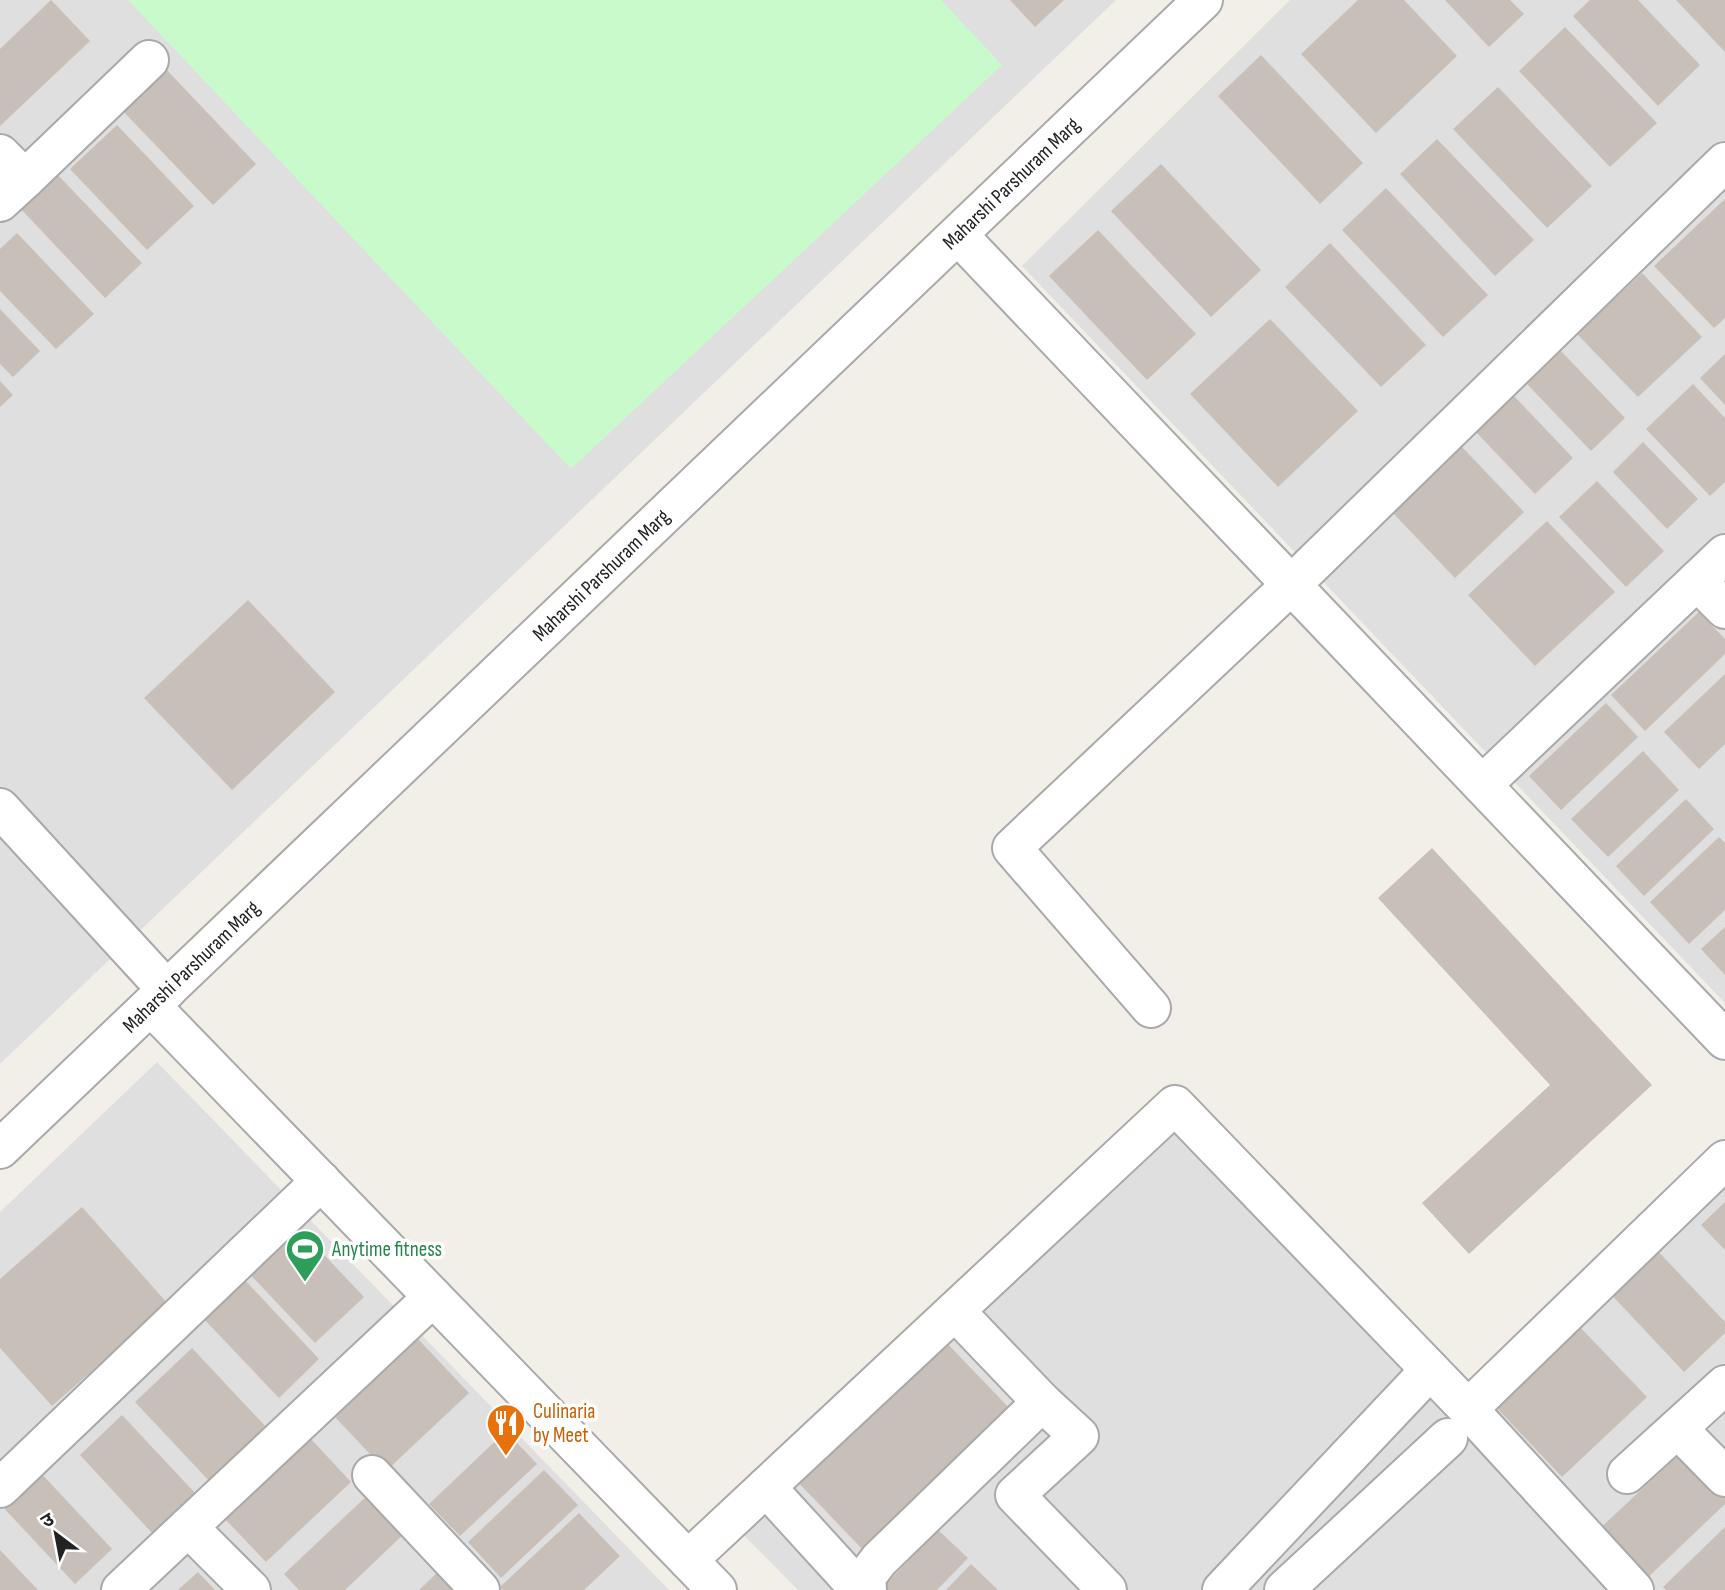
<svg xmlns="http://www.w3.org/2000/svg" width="1725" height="1590" font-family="'Sofia Sans Condensed','Noto Sans Devanagari',sans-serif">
<rect width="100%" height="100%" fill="#f2efe9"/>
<g fill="#e0dfdf">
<path d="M 0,0 L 1116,0 L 0,1064 Z"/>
<path d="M 1290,0 L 1725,0 L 1725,1003 L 1022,266 Z"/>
<path d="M 157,1062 L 669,1590 L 0,1590 L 0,1212 Z"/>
<path d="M 1163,1092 L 1617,1590 L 798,1590 L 722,1513 Z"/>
<path d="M 1725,1160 L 1725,1590 L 1634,1590 L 1468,1409 Z"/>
</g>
<path fill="#c8facc" d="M 128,0 L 941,0 L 1002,65 L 571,469 Z"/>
<g fill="#c7bfb8">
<path d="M 51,0 L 90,41 L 0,126 L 0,49 Z"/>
<path d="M 1010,0 L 1064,0 L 1035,27 Z"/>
<path d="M 1358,0 L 1404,0 L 1457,56 L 1376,133 L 1301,54 Z"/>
<path d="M 1445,0 L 1510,0 L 1524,14 L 1489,47 Z"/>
<path d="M 1590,0 L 1638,0 L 1700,65 L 1658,106 L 1573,16 Z"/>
<path d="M 1676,0 L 1725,0 L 1725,52 Z"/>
<path d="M 1565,27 L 1657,123 L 1610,167 L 1519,71 Z"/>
<path d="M 1261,55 L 1363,163 L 1320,204 L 1218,96 Z"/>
<path d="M 163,66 L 256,164 L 213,205 L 120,108 Z"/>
<path d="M 1498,87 L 1592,186 L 1547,228 L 1453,129 Z"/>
<path d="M 117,125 L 194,206 L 147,250 L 70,169 Z"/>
<path d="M 1437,139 L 1534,240 L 1495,276 L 1400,174 Z"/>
<path d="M 1161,164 L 1261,270 L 1211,317 L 1111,211 Z"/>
<path d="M 54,171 L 142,263 L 105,298 L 18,206 Z"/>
<path d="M 1386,188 L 1488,295 L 1443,337 L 1342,230 Z"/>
<path d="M 1725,199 L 1725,318 L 1714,328 L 1654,266 Z"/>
<path d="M 1098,230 L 1196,334 L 1147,380 L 1049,276 Z"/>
<path d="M 17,233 L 94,314 L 56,349 L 0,291 L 0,249 Z"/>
<path d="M 1330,243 L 1426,345 L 1381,387 L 1285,287 Z"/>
<path d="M 1642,273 L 1702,337 L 1638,397 L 1577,334 Z"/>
<path d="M 0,309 L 40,351 L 13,377 L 0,364 Z"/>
<path d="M 1270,319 L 1358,411 L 1278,487 L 1190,394 Z"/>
<path d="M 1561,351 L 1625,418 L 1591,451 L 1527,384 Z"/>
<path d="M 1725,354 L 1725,405 L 1700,378 Z"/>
<path d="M 0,381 L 13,395 L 0,407 Z"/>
<path d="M 1693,384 L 1725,418 L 1725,482 L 1710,496 L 1646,429 Z"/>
<path d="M 1514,396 L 1573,458 L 1535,494 L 1476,432 Z"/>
<path d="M 1643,442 L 1698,499 L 1667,529 L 1613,472 Z"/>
<path d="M 1462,447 L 1524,512 L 1455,578 L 1393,513 Z"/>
<path d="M 1597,481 L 1664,551 L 1626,587 L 1559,517 Z"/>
<path d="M 1547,521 L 1615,592 L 1535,666 L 1468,595 Z"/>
<path d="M 248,600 L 335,692 L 232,790 L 144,698 Z"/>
<path d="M 1699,612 L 1725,639 L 1725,654 L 1645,731 L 1611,695 Z"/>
<path d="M 1725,674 L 1725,744 L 1699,769 L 1664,732 Z"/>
<path d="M 1606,703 L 1638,737 L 1561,810 L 1529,776 Z"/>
<path d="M 1643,751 L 1679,790 L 1608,857 L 1571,819 Z"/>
<path d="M 1686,799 L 1714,829 L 1644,896 L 1616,866 Z"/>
<path d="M 1719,837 L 1725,843 L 1725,910 L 1689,944 L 1650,902 Z"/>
<path d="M 1432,848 L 1652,1085 L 1469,1254 L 1422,1203 L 1550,1085 L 1378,898 Z"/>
<path d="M 1725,927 L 1725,975 L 1701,949 Z"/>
<path d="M 1725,1202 L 1725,1250 L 1701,1225 Z"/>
<path d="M 82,1207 L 168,1304 L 52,1406 L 0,1348 L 0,1279 Z"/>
<path d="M 294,1223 L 364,1297 L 315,1343 L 245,1269 Z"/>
<path d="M 1653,1246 L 1725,1322 L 1725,1333 L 1684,1372 L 1607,1290 Z"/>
<path d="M 242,1277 L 319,1359 L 279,1398 L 201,1316 Z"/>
<path d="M 1578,1325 L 1647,1397 L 1562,1477 L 1494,1405 Z"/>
<path d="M 941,1337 L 1013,1412 L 866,1553 L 794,1478 Z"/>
<path d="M 418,1339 L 469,1393 L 386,1471 L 335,1417 Z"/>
<path d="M 192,1348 L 269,1430 L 212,1484 L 135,1402 Z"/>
<path d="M 122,1415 L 195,1493 L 152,1533 L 80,1455 Z"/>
<path d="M 506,1431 L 537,1464 L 460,1536 L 429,1504 Z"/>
<path d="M 311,1439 L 351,1482 L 266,1562 L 226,1520 Z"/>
<path d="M 1686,1448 L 1725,1489 L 1725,1504 L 1641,1584 L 1594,1534 Z"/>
<path d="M 37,1469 L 112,1549 L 75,1584 L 0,1504 Z"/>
<path d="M 544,1470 L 578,1505 L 501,1578 L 468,1542 Z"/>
<path d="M 370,1493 L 407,1531 L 345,1590 L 299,1590 L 284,1574 Z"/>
<path d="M 579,1513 L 620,1556 L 584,1590 L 503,1590 L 500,1587 Z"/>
<path d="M 1725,1527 L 1725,1590 L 1666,1590 L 1663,1587 Z"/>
<path d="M 938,1530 L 968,1558 L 937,1590 L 880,1590 Z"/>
<path d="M 0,1550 L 38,1590 L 0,1590 Z"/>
<path d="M 971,1564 L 998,1590 L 946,1590 Z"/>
<path d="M 441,1569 L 461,1590 L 419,1590 Z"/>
<path d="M 198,1572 L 215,1590 L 178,1590 Z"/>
</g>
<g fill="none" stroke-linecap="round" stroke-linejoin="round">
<g stroke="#a9a9a9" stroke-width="42">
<g id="minor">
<path d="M 0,154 L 25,179 L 0,202"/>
<path d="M 25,179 L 149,60"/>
<path d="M 958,235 L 1725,1040"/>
<path d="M 1697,581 L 1725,609"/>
<path d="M 1482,785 L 1725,554"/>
<path d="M 0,808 L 167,990"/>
<path d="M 151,1006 L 717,1590"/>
<path d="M 1151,1008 L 1012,848 L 1291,585 L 1725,162"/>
<path id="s1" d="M 0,1149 L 1203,0"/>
<path d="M 955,1311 L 1042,1402 L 1079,1436 L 1015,1495 L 1107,1590"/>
<path d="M 1468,1409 L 1725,1160"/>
<path d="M 1678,1429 L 1725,1477"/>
<path d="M 1627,1474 L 1725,1385"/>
<path d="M 372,1475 L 480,1590"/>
<path d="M 766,1487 L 860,1590"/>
<path d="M 0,1488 L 321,1181"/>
<path d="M 188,1527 L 251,1590"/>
<path d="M 688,1560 L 1175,1105 L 1468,1409 L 1634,1590"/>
<path d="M 121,1590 L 433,1297"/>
<path d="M 867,1590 L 866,1577 L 879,1560 L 1042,1402"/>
<path d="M 1222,1590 L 1430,1370"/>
<path d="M 1284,1590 L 1448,1438"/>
</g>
</g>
<use href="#minor" stroke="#fff" stroke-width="38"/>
</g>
<defs>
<g id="stadium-pin" transform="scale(2.0125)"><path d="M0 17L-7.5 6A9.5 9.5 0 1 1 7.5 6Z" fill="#2e9e5b" stroke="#fff"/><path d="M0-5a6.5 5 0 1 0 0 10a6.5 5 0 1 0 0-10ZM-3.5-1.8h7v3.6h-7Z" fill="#fff"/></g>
<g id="restaurant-pin" transform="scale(2.0125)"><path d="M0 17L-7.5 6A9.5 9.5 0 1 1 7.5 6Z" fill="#e8710a" stroke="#fff"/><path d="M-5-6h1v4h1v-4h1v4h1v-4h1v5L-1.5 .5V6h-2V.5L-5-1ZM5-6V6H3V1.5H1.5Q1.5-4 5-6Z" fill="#fff"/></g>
</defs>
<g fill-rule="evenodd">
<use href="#stadium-pin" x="305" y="1249"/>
<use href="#restaurant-pin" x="506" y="1423"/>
</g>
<g text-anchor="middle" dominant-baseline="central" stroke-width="7" stroke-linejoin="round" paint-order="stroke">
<g font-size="21" fill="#222" stroke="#fff">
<text stroke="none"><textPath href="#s1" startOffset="1398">Maharshi Parshuram Marg</textPath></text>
<text stroke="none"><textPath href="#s1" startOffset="831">Maharshi Parshuram Marg</textPath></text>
<text stroke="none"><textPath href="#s1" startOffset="264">Maharshi Parshuram Marg</textPath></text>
</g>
<g font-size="21" fill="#27864d" stroke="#fff" text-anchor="start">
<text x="332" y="1249">Anytime fitness</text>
</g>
<g font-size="21" fill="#c56008" stroke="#fff" text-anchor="start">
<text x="533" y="1411">Culinaria<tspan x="533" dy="24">by Meet</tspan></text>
</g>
</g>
<g transform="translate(56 1534) rotate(328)" stroke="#ffffff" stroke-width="5" paint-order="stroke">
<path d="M0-5L12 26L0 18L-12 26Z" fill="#222222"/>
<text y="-10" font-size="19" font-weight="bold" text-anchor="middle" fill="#222222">उ</text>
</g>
</svg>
